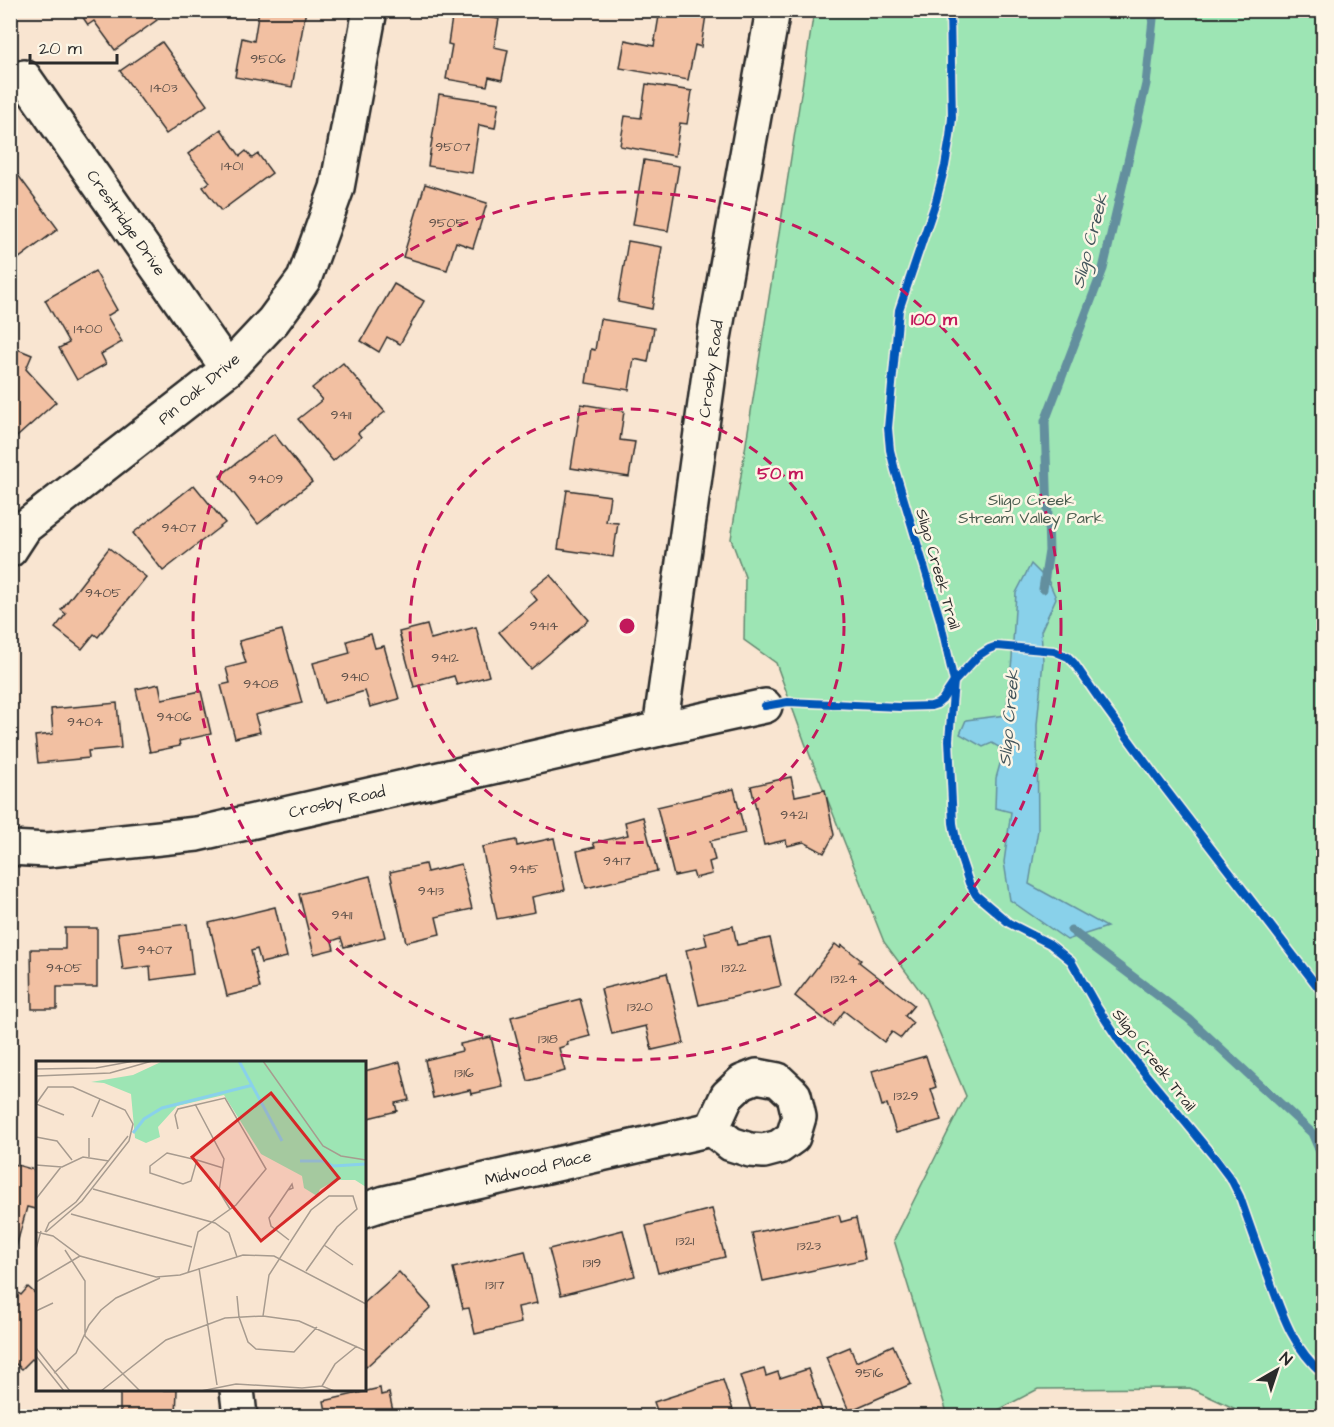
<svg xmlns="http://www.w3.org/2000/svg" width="1334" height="1427" font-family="'Architects Daughter',sans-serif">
<rect width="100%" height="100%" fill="#f9e5d1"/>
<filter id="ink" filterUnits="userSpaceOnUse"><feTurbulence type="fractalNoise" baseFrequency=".0167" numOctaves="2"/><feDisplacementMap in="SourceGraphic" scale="12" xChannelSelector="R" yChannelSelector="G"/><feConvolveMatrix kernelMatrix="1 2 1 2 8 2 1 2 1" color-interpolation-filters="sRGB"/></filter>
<g filter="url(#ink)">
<path fill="#9de5b4" stroke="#648870" stroke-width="1.5" d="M 814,11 L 1323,11 L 1323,1416 L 1251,1416 L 1190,1388 L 1038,1389 L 987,1416 L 948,1416 L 894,1240 L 966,1096 L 924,996 L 884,942 L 805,743 L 776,663 L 744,640 L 745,577 L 731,539 Z"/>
<path fill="#89d1ea" stroke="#638f9e" stroke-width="1.5" d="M 1031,564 L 1049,582 L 1056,598 L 1041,631 L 1043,661 L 1037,725 L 1038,830 L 1029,884 L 1107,927 L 1067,940 L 1010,900 L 1004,862 L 1011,812 L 995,808 L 996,778 L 1004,750 L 992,743 L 983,747 L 960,734 L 966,720 L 1006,715 L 1012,658 L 1016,593 Z"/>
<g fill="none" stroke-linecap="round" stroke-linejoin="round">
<g stroke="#638f9e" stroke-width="9">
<path d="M 1043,589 L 1049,551 L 1045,421 L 1103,269 L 1146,84 L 1154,10"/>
<path d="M 1071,930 L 1189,1019 L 1312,1133 L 1324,1161"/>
</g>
</g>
<g fill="#f2c0a2" stroke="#2b2b2b" stroke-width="1.5">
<path d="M 78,10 L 150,10 L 157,20 L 115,50 L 94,21 L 88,25 Z"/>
<path d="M 259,10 L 306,10 L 292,87 L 235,77 L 242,38 L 254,41 Z"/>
<path d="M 660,10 L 684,10 L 706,15 L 701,47 L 695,45 L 688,80 L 620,68 L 625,40 L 654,46 Z"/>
<path d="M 453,11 L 499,19 L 494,47 L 508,50 L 502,80 L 489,77 L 487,86 L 446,79 L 452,45 L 448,44 Z"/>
<path d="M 162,42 L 207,105 L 166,134 L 120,71 Z"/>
<path d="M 646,84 L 692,91 L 687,124 L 680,123 L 675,156 L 620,146 L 625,116 L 641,118 Z"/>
<path d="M 439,94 L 499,103 L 495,128 L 479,125 L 472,173 L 428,166 Z"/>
<path d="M 221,129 L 240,156 L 246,151 L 252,158 L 258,154 L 272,173 L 221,211 L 203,187 L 210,182 L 188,154 Z"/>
<path d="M 644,160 L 679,166 L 668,231 L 633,225 Z"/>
<path d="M 15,171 L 58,229 L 10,265 L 10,174 Z"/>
<path d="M 425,184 L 487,203 L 473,248 L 456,242 L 447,270 L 403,257 Z"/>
<path d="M 628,241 L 662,247 L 652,309 L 618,302 Z"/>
<path d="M 95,271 L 117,310 L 107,316 L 122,342 L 101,354 L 106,364 L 77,380 L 59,348 L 69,343 L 45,300 Z"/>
<path d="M 394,284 L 424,301 L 400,344 L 387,337 L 379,352 L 361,341 Z"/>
<path d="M 600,319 L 654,328 L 648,362 L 634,359 L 629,390 L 586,383 L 591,349 L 595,350 Z"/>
<path d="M 10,346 L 32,355 L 26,369 L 56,402 L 10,443 Z"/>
<path d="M 343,363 L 385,412 L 358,433 L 361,437 L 333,461 L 298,419 L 322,400 L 312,388 Z"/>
<path d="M 581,404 L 624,411 L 620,440 L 635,442 L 629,477 L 571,468 Z"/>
<path d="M 274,434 L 312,482 L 258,524 L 220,476 Z"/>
<path d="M 194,485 L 225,523 L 163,571 L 133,533 Z"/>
<path d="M 567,490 L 610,496 L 606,522 L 618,523 L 613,557 L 558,549 Z"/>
<path d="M 109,548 L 146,577 L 98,637 L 94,634 L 82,649 L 55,628 L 66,614 L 61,610 Z"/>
<path d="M 550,575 L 589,620 L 531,669 L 499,632 L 537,600 L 530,591 Z"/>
<path d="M 427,625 L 431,639 L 476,627 L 489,676 L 457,685 L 454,676 L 414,687 L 399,632 Z"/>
<path d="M 282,630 L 302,703 L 255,715 L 260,732 L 235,738 L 221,685 L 230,683 L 226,668 L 246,663 L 239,641 Z"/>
<path d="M 371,634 L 375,648 L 384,646 L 399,699 L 370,707 L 365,691 L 324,703 L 313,663 L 350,653 L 347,641 Z"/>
<path d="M 159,684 L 162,699 L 201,691 L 211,734 L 179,741 L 180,746 L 150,752 L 136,689 Z"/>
<path d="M 117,703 L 121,748 L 88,751 L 89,758 L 38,763 L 35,736 L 53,734 L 51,709 Z"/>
<path d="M 791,777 L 795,796 L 825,790 L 834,835 L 824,853 L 804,842 L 787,846 L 786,840 L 764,845 L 751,786 Z"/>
<path d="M 734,789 L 745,833 L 710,841 L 715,860 L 709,862 L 712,874 L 695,878 L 693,872 L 674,876 L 657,807 Z"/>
<path d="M 643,817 L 657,871 L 586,888 L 577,851 L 595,847 L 593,843 L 628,835 L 625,822 Z"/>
<path d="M 554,838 L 565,890 L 532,897 L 535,912 L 497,919 L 482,847 L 516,840 L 517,846 Z"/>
<path d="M 425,864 L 427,872 L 461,864 L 472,909 L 436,917 L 440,934 L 406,942 L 390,872 Z"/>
<path d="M 370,876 L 385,937 L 344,947 L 341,938 L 332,941 L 334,949 L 314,954 L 299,894 Z"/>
<path d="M 275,907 L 287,957 L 261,963 L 257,949 L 251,951 L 260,988 L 227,996 L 209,923 Z"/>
<path d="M 187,924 L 193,974 L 151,980 L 150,966 L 123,970 L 118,933 Z"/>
<path d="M 733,926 L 737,945 L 770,938 L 781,986 L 699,1005 L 686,950 L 707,945 L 704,933 Z"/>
<path d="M 65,928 L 97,928 L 97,987 L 57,987 L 57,1009 L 32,1009 L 31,949 L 65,949 Z"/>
<path d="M 835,944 L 840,948 L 842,945 L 861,960 L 859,962 L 914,1005 L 905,1016 L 913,1023 L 901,1038 L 892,1032 L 884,1042 L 844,1011 L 833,1026 L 795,996 Z"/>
<path d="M 667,973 L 684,1043 L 652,1050 L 646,1026 L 612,1034 L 601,989 Z"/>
<path d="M 580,999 L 590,1036 L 567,1042 L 568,1045 L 559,1048 L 565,1071 L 528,1081 L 511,1017 Z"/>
<path d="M 491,1037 L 503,1087 L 471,1094 L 470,1090 L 433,1098 L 425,1060 L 462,1051 L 460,1044 Z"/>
<path d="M 926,1056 L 936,1087 L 931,1089 L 941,1120 L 896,1133 L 887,1104 L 882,1106 L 872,1071 Z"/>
<path d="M 400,1062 L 409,1100 L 395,1103 L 397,1111 L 364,1119 L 364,1071 Z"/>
<path d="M 10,1163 L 38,1171 L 38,1201 L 35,1209 L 27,1207 L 15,1251 L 10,1250 Z"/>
<path d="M 712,1209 L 725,1257 L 658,1273 L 646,1226 Z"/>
<path d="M 839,1215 L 841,1222 L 856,1218 L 865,1259 L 763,1281 L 752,1233 Z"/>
<path d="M 623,1230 L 635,1276 L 561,1295 L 549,1249 Z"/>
<path d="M 525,1251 L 537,1303 L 518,1307 L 521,1323 L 475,1334 L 469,1308 L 463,1309 L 453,1268 Z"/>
<path d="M 399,1272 L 431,1307 L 366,1367 L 364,1365 L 364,1303 Z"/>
<path d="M 10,1286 L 21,1295 L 28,1287 L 38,1296 L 38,1364 L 32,1359 L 22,1369 L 10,1359 Z"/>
<path d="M 893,1345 L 911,1384 L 849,1411 L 826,1357 L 850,1347 L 856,1362 Z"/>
<path d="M 764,1369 L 766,1376 L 778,1372 L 780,1378 L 808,1369 L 824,1416 L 753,1416 L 740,1376 Z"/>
<path d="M 723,1380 L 735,1416 L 659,1416 L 654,1402 Z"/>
<path d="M 380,1388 L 381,1395 L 389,1393 L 394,1416 L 327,1416 L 324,1401 Z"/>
<path d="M 120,1390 L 177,1390 L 176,1416 L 120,1416 Z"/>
</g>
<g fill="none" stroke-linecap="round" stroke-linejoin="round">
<g stroke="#2b2b2b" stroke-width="38">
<g id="minor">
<path d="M 24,77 L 228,369"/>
<path d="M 10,550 L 25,527 L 228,369 L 273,321 L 304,279 L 337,188 L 370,10"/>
<path d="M 660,729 L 765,706"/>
<path d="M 10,848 L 48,850 L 197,834 L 660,729 L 714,338 L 773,10"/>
<path d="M 757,1076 L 778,1080 L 794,1095 L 799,1117 L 793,1137 L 779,1147 L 764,1151 L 750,1150 L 731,1144 L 712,1129 L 727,1096 L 742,1082 Z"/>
<path d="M 364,1210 L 385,1203 L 415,1196 L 712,1129"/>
<path d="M 237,1390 L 240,1416"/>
</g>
</g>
<use href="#minor" stroke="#fcf5e5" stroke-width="33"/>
<g stroke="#fcf5e5" stroke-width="11">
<g id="cycleway">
<path d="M 950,10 L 952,118 L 950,137 L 945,166 L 936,201 L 899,310 L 888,428 L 890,450 L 895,470 L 940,619 L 954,682 L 949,740 L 953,823 L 958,850 L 969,883 L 976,895 L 1009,923 L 1050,944 L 1071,961 L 1097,1007 L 1120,1042 L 1143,1071 L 1214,1157 L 1232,1181 L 1240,1197 C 1249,1223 1258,1249 1268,1275 C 1282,1314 1292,1347 1324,1375"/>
<path d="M 765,706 L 788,702 L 899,707 L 931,706 L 937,704 L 942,700 L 954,682 L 978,656 L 989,649 L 997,646 L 1054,651 L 1068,657 L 1074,663 L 1099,699 L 1157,778 L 1324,995"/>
</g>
</g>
<use href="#cycleway" stroke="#0057b8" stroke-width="8"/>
</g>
</g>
<g fill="none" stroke="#c2185b" stroke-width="3" stroke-dasharray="10 8">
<circle cx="627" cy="626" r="217"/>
<circle cx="627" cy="626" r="434"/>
</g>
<g text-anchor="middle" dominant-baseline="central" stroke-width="5" stroke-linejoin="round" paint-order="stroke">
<g font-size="14" fill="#5d5049">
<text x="268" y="59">9506</text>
<text x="164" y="88">1403</text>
<text x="453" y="147">9507</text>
<text x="232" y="166">1401</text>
<text x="447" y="223">9505</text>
<text x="88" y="329">1400</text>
<text x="341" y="415">9411</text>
<text x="266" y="479">9409</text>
<text x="179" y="528">9407</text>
<text x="103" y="593">9405</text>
<text x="544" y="626">9414</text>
<text x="445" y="658">9412</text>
<text x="355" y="677">9410</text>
<text x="261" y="684">9408</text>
<text x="174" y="717">9406</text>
<text x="85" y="722">9404</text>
<text x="794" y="815">9421</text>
<text x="617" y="861">9417</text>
<text x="524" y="869">9415</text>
<text x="431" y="891">9413</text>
<text x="342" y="915">9411</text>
<text x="155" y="950">9407</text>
<text x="64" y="968">9405</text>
<text x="734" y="968">1322</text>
<text x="844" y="979">1324</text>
<text x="640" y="1007">1320</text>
<text x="548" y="1039">1318</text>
<text x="464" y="1073">1316</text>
<text x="906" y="1096">1329</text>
<text x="685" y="1241">1321</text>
<text x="809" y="1246">1323</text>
<text x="592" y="1263">1319</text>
<text x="495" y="1285">1317</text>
<text x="869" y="1373">9516</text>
</g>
<g font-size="16" fill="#2b2b2b" stroke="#fcf5e5">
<text transform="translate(126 223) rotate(55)">Crestridge Drive</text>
<text transform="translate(711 369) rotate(-82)">Crosby Road</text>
<text transform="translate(199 389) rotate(-40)">Pin Oak Drive</text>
<text transform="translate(938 569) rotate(74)">Sligo Creek Trail</text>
<text transform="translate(337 802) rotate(-13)">Crosby Road</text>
<text transform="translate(1154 1060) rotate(52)">Sligo Creek Trail</text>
<text transform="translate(538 1168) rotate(-13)">Midwood Place</text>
</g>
<g font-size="16" fill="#485a4d" stroke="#fcf5e5">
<text x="1031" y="500">Sligo Creek<tspan x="1031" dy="18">Stream Valley Park</tspan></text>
</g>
<g font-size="18" font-style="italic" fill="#42545b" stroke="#fcf5e5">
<text transform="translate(1090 241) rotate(-75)">Sligo Creek</text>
<text transform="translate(1009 718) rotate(-85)">Sligo Creek</text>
</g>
</g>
<g transform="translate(36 1061)">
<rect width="330" height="330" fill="#f9e5d1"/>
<path d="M 127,0 L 330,0 L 330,126 L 319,119 L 300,119 L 284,128 L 281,135 L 268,127 L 266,115 L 225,93 L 188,34 L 141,45 L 122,66 L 124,76 L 110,82 L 99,77 L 95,33 L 68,22 L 55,21 L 97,14 Z" fill="#9de5b4"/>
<path fill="none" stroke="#89d1ea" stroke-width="3" d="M 203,0 L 246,80M 97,72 L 108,58 L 126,47 L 217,24M 264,100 L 288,100 L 297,105 L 330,103"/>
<path fill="none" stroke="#a79b8f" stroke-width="1.5" d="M 227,0 L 287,85 L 305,95 L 330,99M 0,8 L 60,7 L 98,0M 0,15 L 74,12 L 116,0M 159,43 L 188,98 L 183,130 L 194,148M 56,56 L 64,38M 142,68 L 139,54 L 142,48 L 189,37 L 230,108 L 200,144 L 162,171 L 152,212M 0,76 L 21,80 L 36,99M 131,92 L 161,99 L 155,120 L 147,123 L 114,112 L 114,105 ZM 53,96 L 53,77M 161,99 L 187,107M 0,104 L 26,106 L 47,96 L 73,100M 57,128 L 179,162 L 193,172 L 201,196M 252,129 L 257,127 L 256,123 L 233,157 L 235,165 L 253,179M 0,138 L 25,106M 35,153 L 156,186M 0,171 L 17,175 L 44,195 L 120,216 L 144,214 L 207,194 L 238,195 L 330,243M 9,171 L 13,162 L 40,141 L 92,75M 10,171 L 46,140 L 93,80 L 97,63 L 89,49 L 37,26 L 12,26 L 0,43 L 28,54M 288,184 L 317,204M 0,188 L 5,170M 29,189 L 49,220 L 49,275 L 104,330M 163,207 L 181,324M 0,221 L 44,195M 201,235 L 203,256 L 212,281 L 220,288 L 258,291 L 281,266M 0,250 L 17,242M 227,255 L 233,214 L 275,149 L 293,135 L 317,135 L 321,148 L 301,166 L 270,210M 0,287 L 34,330M 0,295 L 28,330M 18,312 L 40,292 L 53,264 L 65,249 L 80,237 L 124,217M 286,325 L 299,303 L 321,285M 65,330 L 130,279 L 189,257 L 227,255 L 263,260 L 330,290M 165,330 L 200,323 L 266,327 L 286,325 L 298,330"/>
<path fill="#d62828" fill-opacity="0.15" stroke="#d62828" stroke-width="3" d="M 235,32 L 303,117 L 225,180 L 156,96 Z"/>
<rect width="330" height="330" fill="none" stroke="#2b2b2b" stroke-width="3"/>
</g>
<circle cx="627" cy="626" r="9" fill="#c2185b" stroke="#fcf5e5" stroke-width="3"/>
<g font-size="18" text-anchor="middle" font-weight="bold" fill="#c2185b" stroke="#fcf5e5" stroke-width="5" stroke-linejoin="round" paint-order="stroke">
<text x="934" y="325">100 m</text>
<text x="780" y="479">50 m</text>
</g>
<rect width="1334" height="1427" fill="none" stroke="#fcf5e5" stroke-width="36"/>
<rect x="18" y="18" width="1298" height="1391" fill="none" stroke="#2b2b2b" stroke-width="2" filter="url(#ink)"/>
<g transform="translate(1277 1370) rotate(39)" stroke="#fcf5e5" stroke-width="4.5" paint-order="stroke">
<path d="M0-4.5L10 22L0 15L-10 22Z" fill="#2b2b2b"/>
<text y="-9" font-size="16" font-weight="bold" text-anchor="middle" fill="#2b2b2b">N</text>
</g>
<path d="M30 54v9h87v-9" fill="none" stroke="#2b2b2b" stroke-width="3"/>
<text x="39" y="54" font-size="18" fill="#2b2b2b" stroke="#fcf5e5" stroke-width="4.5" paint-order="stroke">20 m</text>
</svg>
